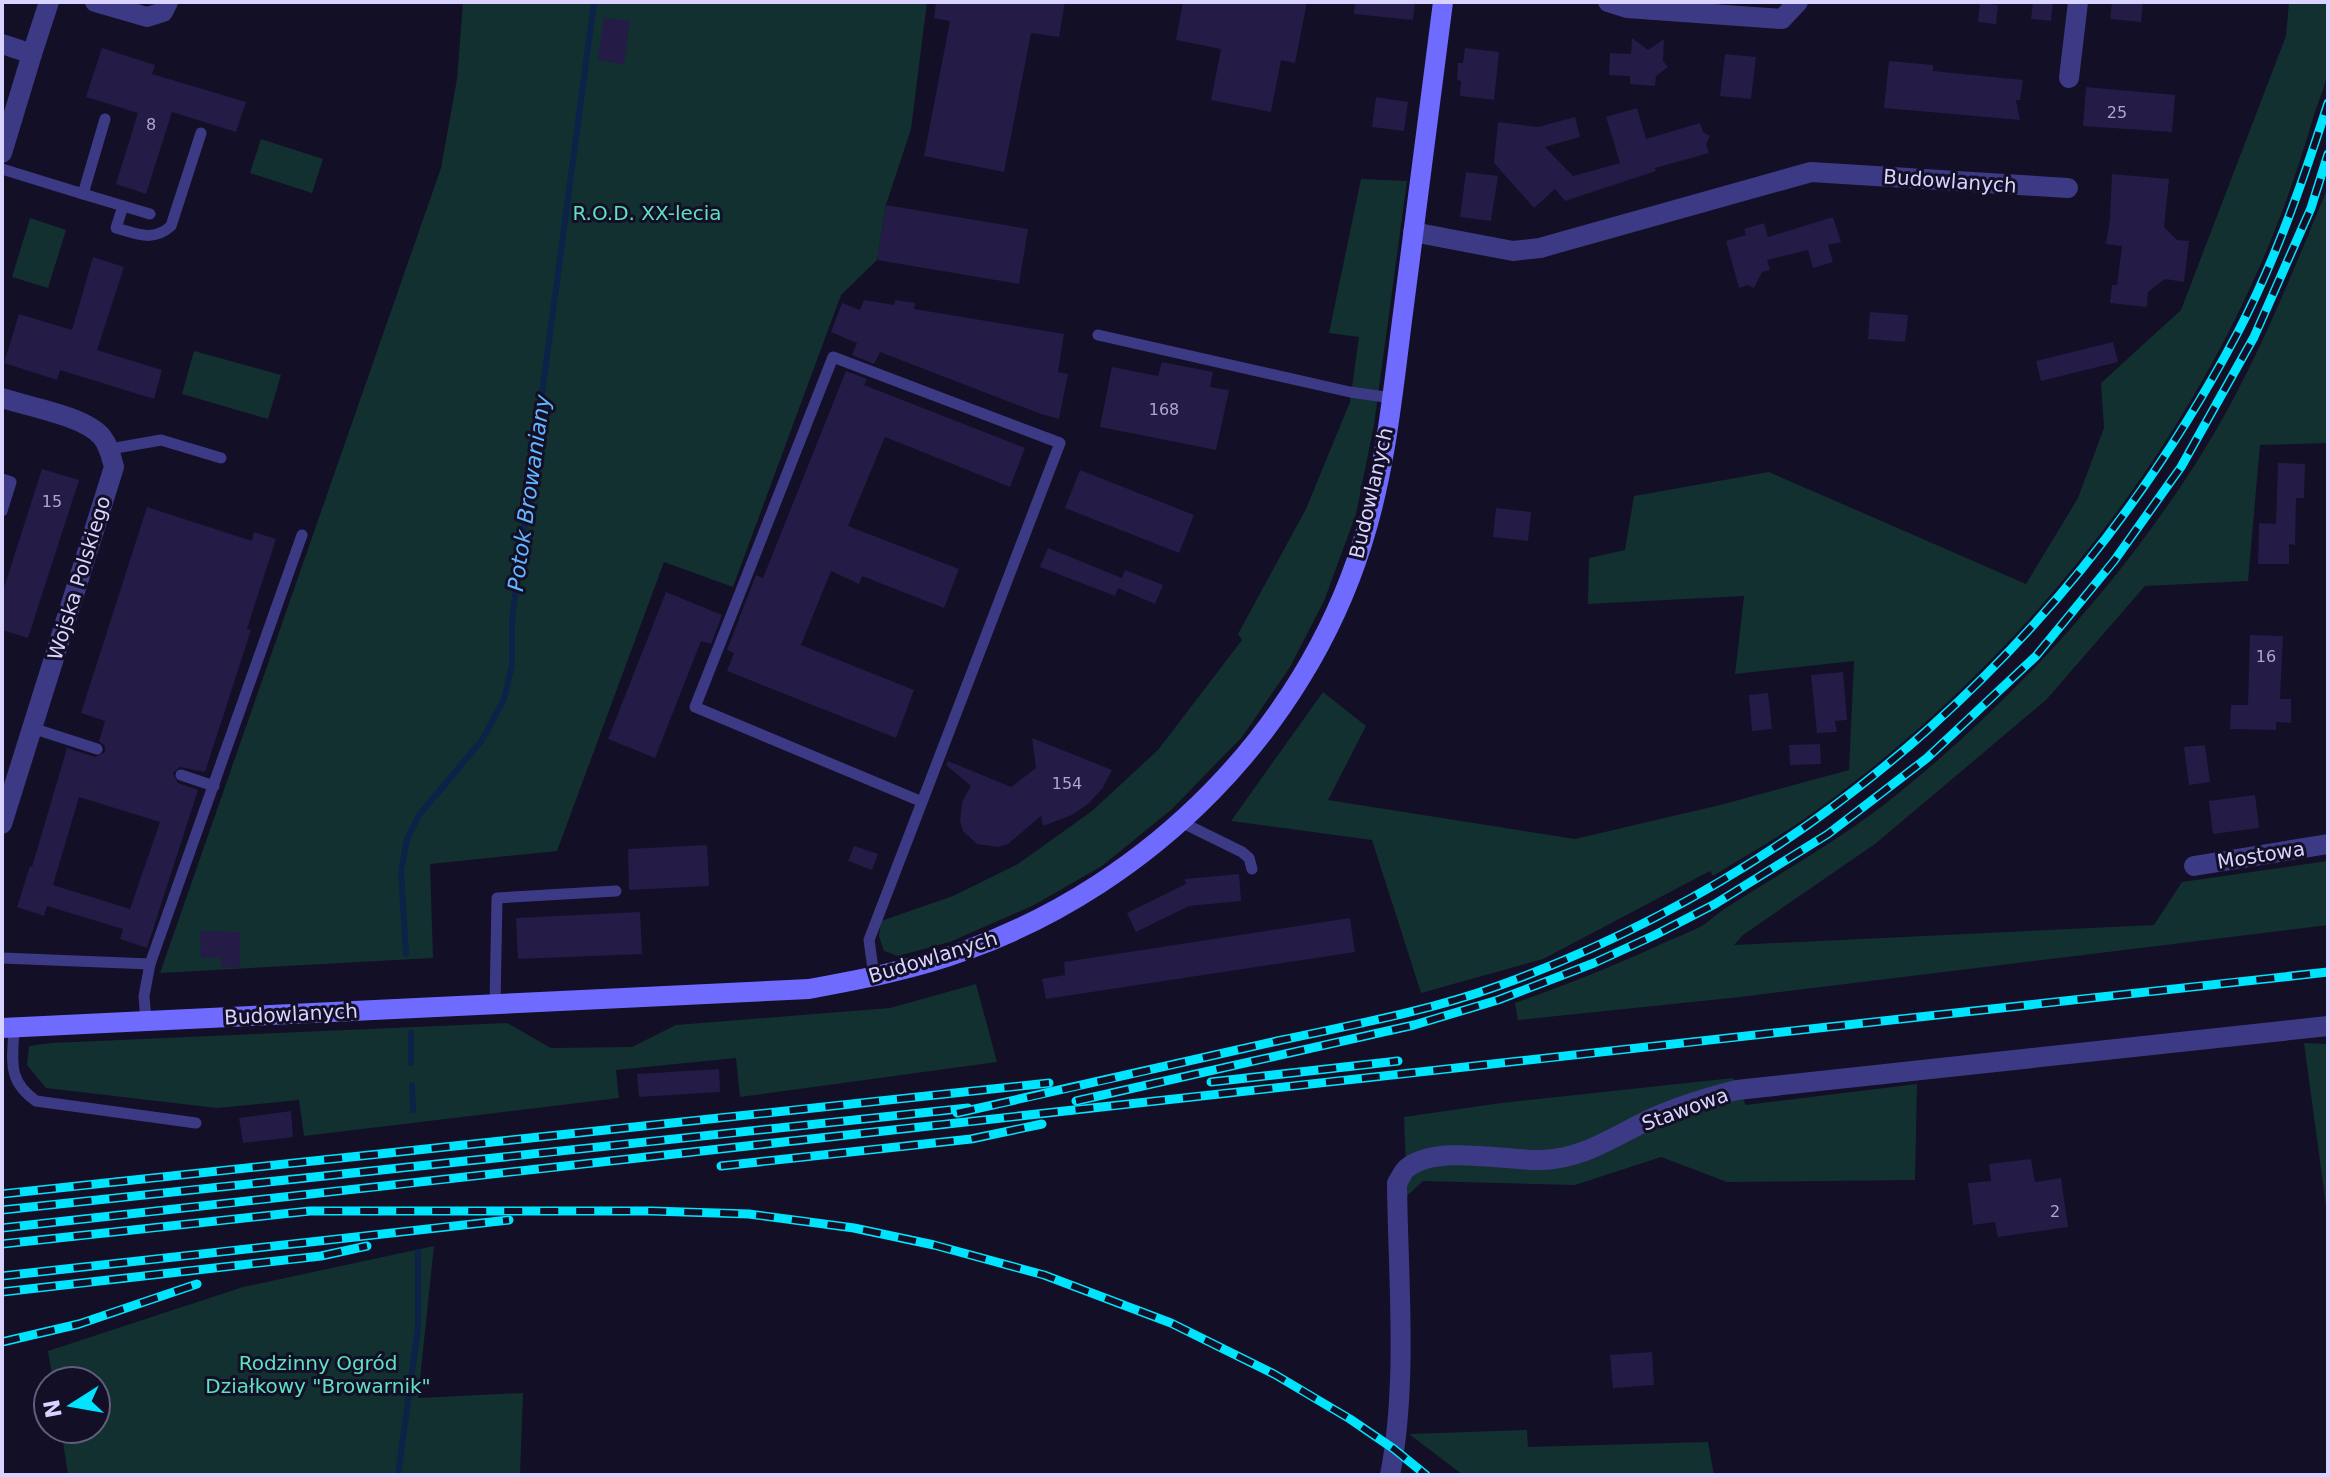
<svg xmlns="http://www.w3.org/2000/svg" width="2330" height="1477" font-family="'DejaVu Sans',sans-serif">
<rect width="100%" height="100%" fill="#130f26"/>
<g fill="#12302f">
<path d="M 463,2 L 927,2 L 911,129 L 886,205 L 877,260 L 841,295 L 733,587 L 664,562 L 557,851 L 430,864 L 433,958 L 160,973 L 441,168 L 457,79 Z"/>
<path d="M 2289,2 L 2328,2 C 2328,24 2330,47 2328,69 C 2326,84 2319,100 2314,115 C 2302,156 2289,195 2273,235 C 2180,465 2011,671 1810,815 C 1779,837 1745,856 1713,876 L 1710,871 L 1543,959 L 1421,993 L 1372,840 L 1231,821 L 1323,692 L 1366,726 L 1328,800 L 1575,839 L 1720,805 L 1849,770 L 1854,661 L 1735,674 L 1744,596 L 1588,604 L 1589,558 L 1625,550 L 1634,496 L 1769,472 L 2026,584 L 2078,498 L 2104,428 L 2101,383 L 2181,310 L 2286,36 Z"/>
<path d="M 261,139 L 323,159 L 312,193 L 250,173 Z"/>
<path d="M 1361,179 L 1407,181 L 1374,425 L 1356,514 L 1324,601 L 1290,667 L 1242,737 L 1172,809 L 1102,866 L 1034,905 L 950,942 L 898,956 L 884,951 L 879,936 L 881,921 L 953,896 L 1018,864 L 1092,811 L 1158,750 L 1242,640 L 1238,634 L 1306,509 L 1350,402 L 1359,337 L 1329,333 Z"/>
<path d="M 2328,187 L 2328,443 L 2260,445 L 2248,581 L 2145,586 L 2046,700 L 1875,844 L 1743,935 L 1734,945 L 2154,925 L 2182,882 L 2328,861 L 2328,925 L 1731,998 L 1518,1020 L 1515,1003 C 1563,986 1609,968 1655,947 C 1671,939 1690,933 1705,924 C 1713,918 1720,911 1729,906 C 1785,870 1843,838 1895,796 C 2014,700 2120,584 2201,455 C 2254,371 2290,278 2328,187 Z"/>
<path d="M 30,218 L 66,230 L 48,288 L 12,277 Z"/>
<path d="M 194,351 L 281,375 L 268,419 L 182,394 Z"/>
<path d="M 976,984 L 997,1062 L 740,1097 L 736,1058 L 616,1070 L 619,1098 L 304,1136 L 299,1100 L 217,1108 L 46,1088 L 27,1065 L 29,1046 L 52,1043 L 507,1023 L 551,1048 L 632,1047 L 676,1025 L 890,1008 Z"/>
<path d="M 2304,1043 L 2328,1044 L 2328,1220 Z"/>
<path d="M 1733,1078 L 1746,1105 L 1917,1084 L 1915,1180 L 1727,1182 L 1661,1157 L 1575,1185 L 1423,1181 L 1407,1196 L 1404,1117 L 1501,1103 Z"/>
<path d="M 434,1246 L 418,1398 L 523,1393 L 520,1475 L 68,1475 L 61,1429 L 96,1429 L 96,1381 L 53,1381 L 48,1351 L 243,1287 Z"/>
<path d="M 1527,1430 L 1528,1447 L 1708,1442 L 1714,1475 L 1463,1475 L 1409,1434 Z"/>
</g>
<g fill="none" stroke-linecap="round" stroke-linejoin="round">
<g stroke="#0c2248" stroke-width="6">
<path d="M 406,954 L 401,871 L 407,839 L 419,815 L 482,740 L 504,699 L 512,665 L 512,620 L 594,2"/>
<path d="M 411,1033 L 411,1063"/>
<path d="M 412,1085 L 413,1110"/>
<path d="M 398,1475 L 418,1328 L 418,1252"/>
</g>
</g>
<g fill="#241b47" fill-rule="evenodd">
<path d="M 936,2 L 1065,2 L 1059,37 L 1031,33 L 1004,172 L 924,156 L 950,21 L 934,18 Z"/>
<path d="M 1183,2 L 1307,2 L 1295,63 L 1281,60 L 1271,112 L 1211,100 L 1221,49 L 1176,40 Z"/>
<path d="M 1355,2 L 1415,2 L 1413,20 L 1354,14 Z"/>
<path d="M 2033,2 L 2053,2 L 2051,21 L 2031,19 Z"/>
<path d="M 2112,2 L 2143,2 L 2141,22 L 2110,19 Z"/>
<path d="M 1980,3 L 1998,5 L 1996,24 L 1978,22 Z"/>
<path d="M 604,18 L 630,21 L 624,64 L 598,60 Z"/>
<path d="M 1632,38 L 1648,50 L 1664,39 L 1663,61 L 1668,67 L 1656,76 L 1655,86 L 1630,84 L 1630,76 L 1609,75 L 1610,53 L 1631,54 Z"/>
<path d="M 102,48 L 155,65 L 152,74 L 246,102 L 236,132 L 172,112 L 146,194 L 116,184 L 138,113 L 86,97 Z"/>
<path d="M 1465,48 L 1499,52 L 1494,100 L 1460,96 L 1461,81 L 1457,80 L 1458,63 L 1463,63 Z"/>
<path d="M 1725,54 L 1756,57 L 1751,99 L 1720,96 Z"/>
<path d="M 1889,61 L 1933,65 L 1933,71 L 2023,80 L 2020,100 L 2016,100 L 2020,120 L 1884,108 Z"/>
<path d="M 2086,87 L 2175,95 L 2172,132 L 2083,126 Z"/>
<path d="M 1376,97 L 1408,102 L 1404,131 L 1372,127 Z"/>
<path d="M 1637,108 L 1646,139 L 1700,123 L 1703,132 L 1710,136 L 1706,144 L 1709,153 L 1655,168 L 1656,171 L 1565,201 L 1555,189 L 1534,208 L 1494,163 L 1498,122 L 1538,127 L 1575,117 L 1580,137 L 1545,147 L 1573,176 L 1620,163 L 1606,117 Z"/>
<path d="M 1466,172 L 1498,176 L 1491,221 L 1460,217 Z"/>
<path d="M 2112,174 L 2169,179 L 2164,227 L 2177,240 L 2189,241 L 2184,282 L 2165,279 L 2148,292 L 2147,307 L 2110,303 L 2112,285 L 2117,285 L 2122,246 L 2106,244 L 2110,219 Z"/>
<path d="M 886,205 L 1028,229 L 1019,284 L 877,260 Z"/>
<path d="M 1833,217 L 1841,242 L 1828,245 L 1833,262 L 1813,268 L 1808,250 L 1767,260 L 1770,270 L 1762,272 L 1754,288 L 1748,285 L 1739,288 L 1726,241 L 1746,235 L 1744,229 L 1764,223 L 1768,237 Z"/>
<path d="M 93,257 L 124,267 L 97,350 L 162,370 L 154,399 L 60,370 L 57,380 L 4,363 L 19,314 L 72,330 Z"/>
<path d="M 864,300 L 894,305 L 895,300 L 915,303 L 914,309 L 1064,334 L 1058,372 L 1068,374 L 1059,419 L 1041,414 L 880,352 L 874,364 L 852,355 L 857,343 L 831,332 L 842,303 L 860,310 Z"/>
<path d="M 1870,312 L 1908,315 L 1905,342 L 1868,339 Z"/>
<path d="M 2113,342 L 2118,362 L 2041,381 L 2036,361 Z"/>
<path d="M 1162,362 L 1213,372 L 1210,387 L 1229,390 L 1216,450 L 1100,427 L 1112,367 L 1158,376 Z"/>
<path d="M 846,371 L 867,379 L 864,385 L 1025,448 L 1010,487 L 885,437 L 848,526 L 959,569 L 944,608 L 862,576 L 859,584 L 831,571 L 801,645 L 914,690 L 896,738 L 727,671 L 734,653 L 727,650 L 756,575 L 763,578 Z"/>
<path d="M 2278,463 L 2305,464 L 2304,498 L 2296,498 L 2295,545 L 2289,544 L 2289,564 L 2258,564 L 2259,523 L 2276,524 Z"/>
<path d="M 42,469 L 79,480 L 28,638 L 2,630 L 2,594 Z"/>
<path d="M 1080,470 L 1194,515 L 1179,553 L 1065,508 Z"/>
<path d="M 147,507 L 252,541 L 254,532 L 276,539 L 247,629 L 251,630 L 205,772 L 180,767 L 173,773 L 178,783 L 198,790 L 147,948 L 120,939 L 123,929 L 47,906 L 44,916 L 17,907 L 30,866 L 32,867 L 67,748 L 95,757 L 105,752 L 105,746 L 99,741 L 105,721 L 81,713 ZM 79,797 L 160,822 L 130,909 L 53,885 Z"/>
<path d="M 1496,508 L 1531,512 L 1528,541 L 1493,537 Z"/>
<path d="M 1048,548 L 1122,578 L 1125,570 L 1163,585 L 1155,604 L 1118,588 L 1115,596 L 1040,567 Z"/>
<path d="M 666,592 L 722,615 L 711,644 L 701,641 L 655,758 L 608,739 Z"/>
<path d="M 2250,635 L 2283,636 L 2280,699 L 2291,699 L 2291,723 L 2276,722 L 2276,730 L 2230,729 L 2231,705 L 2248,705 Z"/>
<path d="M 1843,672 L 1847,720 L 1835,721 L 1837,732 L 1817,733 L 1811,675 Z"/>
<path d="M 1768,693 L 1772,729 L 1752,731 L 1749,695 Z"/>
<path d="M 1032,738 L 1112,770 L 1102,789 L 1088,804 L 1072,815 L 1043,826 L 1041,816 L 1008,844 L 998,847 L 977,844 L 963,831 L 960,821 L 962,802 L 971,786 L 946,765 L 948,761 L 1011,787 L 1036,768 Z"/>
<path d="M 1820,744 L 1821,764 L 1790,765 L 1789,745 Z"/>
<path d="M 2205,745 L 2210,782 L 2189,785 L 2184,747 Z"/>
<path d="M 2255,795 L 2259,828 L 2213,834 L 2209,801 Z"/>
<path d="M 707,845 L 709,886 L 629,890 L 628,849 Z"/>
<path d="M 854,846 L 878,854 L 872,870 L 848,861 Z"/>
<path d="M 1239,874 L 1241,901 L 1189,906 L 1136,932 L 1127,913 L 1186,884 L 1185,879 Z"/>
<path d="M 640,912 L 642,954 L 518,959 L 516,918 Z"/>
<path d="M 1350,918 L 1355,952 L 1046,999 L 1042,979 L 1065,975 L 1064,962 Z"/>
<path d="M 200,931 L 240,932 L 240,968 L 221,967 L 221,957 L 201,958 Z"/>
<path d="M 719,1069 L 720,1092 L 639,1097 L 637,1074 Z"/>
<path d="M 291,1111 L 293,1137 L 243,1143 L 239,1118 Z"/>
<path d="M 2031,1159 L 2035,1182 L 2061,1178 L 2068,1227 L 1998,1237 L 1995,1222 L 1973,1225 L 1968,1183 L 1991,1181 L 1989,1164 Z"/>
<path d="M 1652,1352 L 1654,1385 L 1613,1388 L 1610,1355 Z"/>
</g>
<g fill="none" stroke-linecap="round" stroke-linejoin="round">
<g stroke="#3d3a85" stroke-width="11">
<path d="M 2,169 L 83,194 L 105,119"/>
<path d="M 83,194 L 150,214"/>
<path d="M 123,206 L 116,228 C 137,234 153,242 171,226 L 201,133"/>
<path d="M 1098,335 L 1350,392 L 1392,398"/>
<path d="M 110,449 L 161,440 L 221,458"/>
<path d="M 2,479 L 11,482 L 2,511"/>
<path d="M 32,728 L 97,749"/>
<path d="M 181,775 L 214,786"/>
<path d="M 1181,822 L 1242,852 L 1249,858 L 1252,869"/>
<path d="M 2,958 L 150,964"/>
<path d="M 874,976 L 869,940 L 1060,443 L 833,357 L 695,707 L 920,801"/>
<path d="M 495,1005 L 497,898 L 616,891"/>
<path d="M 146,1021 L 144,996 L 150,964 L 302,535"/>
<path d="M 14,1027 C 13,1060 6,1080 36,1101 L 196,1123"/>
</g>
<g stroke="#3d3a85" stroke-width="20">
<path d="M 95,2 L 147,17 L 163,12 L 168,2"/>
<path d="M 1608,2 L 1627,8 L 1782,19 L 1798,2"/>
<path d="M 2,44 L 32,54 L 2,153"/>
<path d="M 32,54 L 49,2"/>
<path d="M 2069,78 L 2078,2"/>
<path d="M 1413,232 L 1513,251 L 1540,248 L 1811,172 L 2068,188"/>
<path d="M 2,398 C 29,407 85,416 102,437 C 109,446 111,456 114,467 L 2,824"/>
<path d="M 2194,866 L 2328,844"/>
<path d="M 1390,1475 C 1408,1384 1398,1277 1397,1183 C 1400,1179 1403,1171 1407,1168 C 1438,1144 1504,1161 1541,1160 C 1585,1159 1617,1134 1655,1117 C 1682,1105 1709,1097 1737,1090 L 2328,1026"/>
</g>
<path stroke="#6f6bff" stroke-width="20" d="M 2,1028 L 809,989 C 863,979 916,969 967,950 C 1151,883 1303,731 1362,544 C 1386,469 1393,390 1403,313 C 1416,209 1430,106 1443,2"/>
<g stroke="#00e5ff" stroke-width="9">
<g id="rail">
<path d="M 1211,1082 L 1398,1061"/>
<path d="M 1076,1101 L 1414,1025 L 1498,1000 L 1594,963 L 1655,935 L 1715,904 L 1828,834 L 1927,758 L 2036,656 L 2114,561 L 2181,467 L 2254,337 L 2311,208 L 2328,154"/>
<path d="M 957,1113 C 1063,1090 1170,1065 1277,1041 C 1351,1025 1426,1012 1498,986 C 1820,870 2079,633 2238,332 C 2276,259 2303,181 2328,103"/>
<path d="M 721,1166 L 971,1139 L 1042,1124"/>
<path d="M 2,1194 L 1049,1083"/>
<path d="M 2,1210 L 968,1108"/>
<path d="M 2,1228 L 2328,972"/>
<path d="M 2,1244 L 310,1211 L 651,1211 L 749,1214 L 854,1228 L 934,1245 L 1044,1275 L 1171,1323 L 1274,1374 L 1350,1419 L 1394,1449 L 1426,1475"/>
<path d="M 2,1276 L 509,1220"/>
<path d="M 2,1292 L 321,1256 L 367,1246"/>
<path d="M 2,1342 L 79,1324 L 197,1284"/>
</g>
</g>
<use href="#rail" stroke="#130f26" stroke-width="6" stroke-dasharray="18" stroke-linecap="butt"/>
</g>
<g text-anchor="middle" dominant-baseline="central" stroke-width="6" stroke-linejoin="round" paint-order="stroke">
<g font-size="16" fill="#aca6d1">
<text x="2117" y="112">25</text>
<text x="151" y="124">8</text>
<text x="1164" y="409">168</text>
<text x="52" y="501">15</text>
<text x="2266" y="656">16</text>
<text x="1067" y="783">154</text>
<text x="2055" y="1211">2</text>
</g>
<g font-size="20" fill="#d9d4ff" stroke="#130f26">
<text transform="translate(1950 181) rotate(4)">Budowlanych</text>
<text transform="translate(1371 493) rotate(-77)">Budowlanych</text>
<text transform="translate(79 578) rotate(-73)">Wojska Polskiego</text>
<text transform="translate(2261 855) rotate(-9)">Mostowa</text>
<text transform="translate(933 957) rotate(-17)">Budowlanych</text>
<text transform="translate(291 1014) rotate(-3)">Budowlanych</text>
<text transform="translate(1685 1109) rotate(-20)">Stawowa</text>
</g>
<g font-size="20" fill="#5fe0c0" stroke="#130f26">
<text x="647" y="213">R.O.D. XX-lecia</text>
<text x="318" y="1363">Rodzinny Ogród<tspan x="318" dy="23">Działkowy "Browarnik"</tspan></text>
</g>
<g font-size="22" font-style="italic" fill="#62b6ff" stroke="#130f26">
<text transform="translate(529 493) rotate(-82)">Potok Browaniany</text>
</g>
</g>
<rect width="2330" height="1477" fill="none" stroke="#d9d4ff" stroke-width="8"/>
<g transform="translate(72 1405) rotate(259)"><circle r="38" fill="#130f26" stroke="#625e7d" stroke-width="2"/>
<path d="M0-6L14 30L0 20L-14 30Z" fill="#00e5ff"/>
<text y="-12" font-size="22" font-weight="bold" text-anchor="middle" fill="#d9d4ff">N</text>
</g>
</svg>
